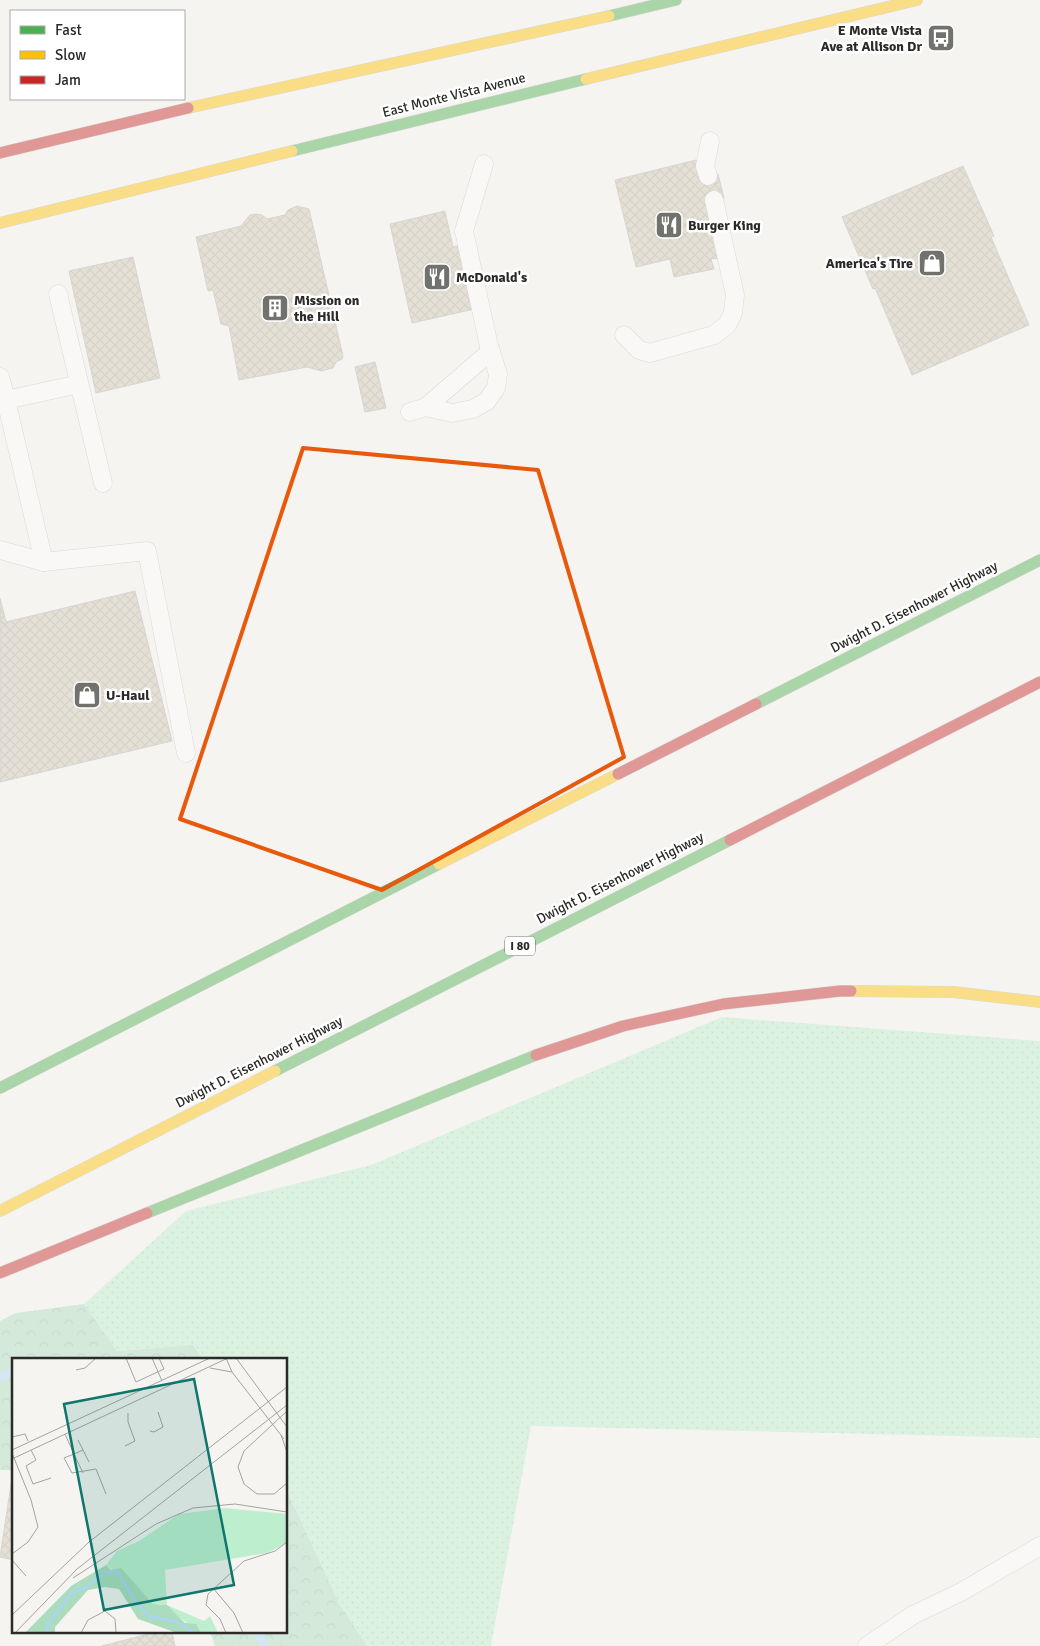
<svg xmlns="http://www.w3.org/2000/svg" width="1040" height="1646" font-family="Signika,sans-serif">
<defs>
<pattern id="grass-dots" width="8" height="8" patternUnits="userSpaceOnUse" patternTransform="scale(1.25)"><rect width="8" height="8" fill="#bdefcf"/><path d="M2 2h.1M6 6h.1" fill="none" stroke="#a3cdb2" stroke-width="1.8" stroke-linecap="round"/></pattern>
<pattern id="forest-crowns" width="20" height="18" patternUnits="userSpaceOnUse" patternTransform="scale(1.25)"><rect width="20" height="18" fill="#aadcbd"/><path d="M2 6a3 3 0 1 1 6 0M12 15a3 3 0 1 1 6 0" fill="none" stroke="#92bda2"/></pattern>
<pattern id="building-cross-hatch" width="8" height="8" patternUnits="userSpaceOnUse" patternTransform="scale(1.25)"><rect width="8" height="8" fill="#cfc7b4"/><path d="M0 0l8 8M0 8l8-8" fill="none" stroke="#b2ab9b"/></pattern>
</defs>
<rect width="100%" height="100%" fill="#f6f4f1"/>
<path fill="url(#grass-dots)" d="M 722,1017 L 1040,1041 L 1040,1438 L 531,1426 L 491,1646 L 367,1646 L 339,1603 L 286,1489 L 286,1360 L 203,1360 L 193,1345 L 117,1351 L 84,1304 L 186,1211 L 371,1165 Z"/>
<g fill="url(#forest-crowns)">
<path d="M 84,1304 L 117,1351 L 193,1345 L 203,1360 L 14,1360 L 14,1470 L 0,1470 L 0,1321 L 16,1313 Z"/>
<path d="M 286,1489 L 339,1603 L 367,1646 L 215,1646 L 210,1632 L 286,1632 Z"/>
</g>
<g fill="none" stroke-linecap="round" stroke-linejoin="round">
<g stroke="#aad5f7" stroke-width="9">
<path d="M 54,1360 L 57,1360"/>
<path d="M 0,1377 L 14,1372"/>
<path d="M 257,1632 L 265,1646"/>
</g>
</g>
<g fill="url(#building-cross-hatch)" stroke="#b0afad">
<path d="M 696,160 L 700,178 L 718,174 L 724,198 L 707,202 L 720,258 L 711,259 L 714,269 L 674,277 L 670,259 L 636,267 L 615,180 Z"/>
<path d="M 963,166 L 994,236 L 991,237 L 1029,325 L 912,375 L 875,288 L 873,289 L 842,217 Z"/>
<path d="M 297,206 L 309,209 L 343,356 L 342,359 L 336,362 L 333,368 L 321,371 L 307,367 L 239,380 L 229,326 L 221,324 L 213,290 L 208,291 L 196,237 L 241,226 L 250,215 L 256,214 L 262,215 L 267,219 L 285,215 L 288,210 Z"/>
<path d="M 445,211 L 453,247 L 464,244 L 479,308 L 412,323 L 390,224 Z"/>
<path d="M 133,257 L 160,378 L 96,393 L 69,271 Z"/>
<path d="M 375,362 L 386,408 L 365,412 L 355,367 Z"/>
<path d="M 135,591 L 172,741 L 0,782 L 0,598 L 6,622 Z"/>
<path d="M 12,1478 L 14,1478 L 14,1560 L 0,1557 Z"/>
<path d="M 156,1632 L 172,1632 L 175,1646 L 102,1646 Z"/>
</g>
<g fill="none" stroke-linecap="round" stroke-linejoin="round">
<g stroke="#bab8b6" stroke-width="19">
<g id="lane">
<path d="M 708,176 L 705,166 L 710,141"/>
<path d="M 58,294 L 103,483"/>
<path d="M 624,335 L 639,350 L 650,353 L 714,335 L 727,325 L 733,313 L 735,295 L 714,200"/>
<path d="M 0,377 L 6,400 L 0,401"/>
<path d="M 426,407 L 491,351"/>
<path d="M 410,412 L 426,407 L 452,413 L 473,409 L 487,401 L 496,388 L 498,374 L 489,346 L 464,231 L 484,164"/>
<path d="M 0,550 L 44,562 L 147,551 L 186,753"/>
<path d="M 44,562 L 6,400 L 79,384"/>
<path d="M 867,1646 L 913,1615 L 961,1592 L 1040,1546"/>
</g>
</g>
<g stroke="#bab8b6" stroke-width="12">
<g id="fast">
<path d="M 609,16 L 676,0"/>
<path d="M 292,151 L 586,79"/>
<path d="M 756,704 L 1040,560"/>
<path d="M 275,1071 L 730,840"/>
<path d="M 0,1088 L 439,864"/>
<path d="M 147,1213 L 536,1055"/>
</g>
</g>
<g stroke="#bab8b6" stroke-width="12">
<g id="slow">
<path d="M 586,79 L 917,0"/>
<path d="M 188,108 L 609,16"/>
<path d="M 0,223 L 292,151"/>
<path d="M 439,864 L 618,774"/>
<path d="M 851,991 L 953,992 L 1040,1002"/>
<path d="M 0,1211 L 275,1071"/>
</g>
</g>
<g stroke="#bab8b6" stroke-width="12">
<g id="jam">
<path d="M 0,153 L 188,108"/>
<path d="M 618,774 L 756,704"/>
<path d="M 730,840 L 1040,682"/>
<path d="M 536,1055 L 623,1026 L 723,1004 L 840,991 L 851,991"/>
<path d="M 0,1273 L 147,1213"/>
</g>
</g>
<use href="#lane" stroke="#fefdfd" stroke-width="18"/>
<use href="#fast" stroke="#4caf50" stroke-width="11"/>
<use href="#slow" stroke="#ffc107" stroke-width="11"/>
<use href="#jam" stroke="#c62828" stroke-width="11"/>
</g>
<path d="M0 0H1040V1646H0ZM 303,448 L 538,470 L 624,757 L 382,890 L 180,819 Z" fill="#f6f4f1" fill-opacity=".55" fill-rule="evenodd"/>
<path fill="none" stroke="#e8590c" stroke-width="4" stroke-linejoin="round" d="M 303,448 L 538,470 L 624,757 L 382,890 L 180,819 Z"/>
<defs>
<g id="bus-square" transform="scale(1.4375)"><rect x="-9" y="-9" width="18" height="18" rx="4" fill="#71716e" stroke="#fff"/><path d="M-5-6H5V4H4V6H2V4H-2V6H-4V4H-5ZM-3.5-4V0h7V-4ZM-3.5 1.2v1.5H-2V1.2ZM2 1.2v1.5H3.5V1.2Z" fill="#fff"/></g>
<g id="restaurant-square" transform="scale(1.4375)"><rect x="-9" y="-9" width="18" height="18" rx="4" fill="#71716e" stroke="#fff"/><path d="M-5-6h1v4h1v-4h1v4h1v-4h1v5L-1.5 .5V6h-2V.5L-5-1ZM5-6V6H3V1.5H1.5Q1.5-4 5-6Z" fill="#fff"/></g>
<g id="shop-square" transform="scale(1.4375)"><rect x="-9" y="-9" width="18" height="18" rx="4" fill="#71716e" stroke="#fff"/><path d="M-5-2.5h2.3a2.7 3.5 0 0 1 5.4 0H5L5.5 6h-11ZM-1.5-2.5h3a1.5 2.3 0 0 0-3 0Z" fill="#fff"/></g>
<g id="building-square" transform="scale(1.4375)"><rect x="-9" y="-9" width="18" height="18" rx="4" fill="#71716e" stroke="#fff"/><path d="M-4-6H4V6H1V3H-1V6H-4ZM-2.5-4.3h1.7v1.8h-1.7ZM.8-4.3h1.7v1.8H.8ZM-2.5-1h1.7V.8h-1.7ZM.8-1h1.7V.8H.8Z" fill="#fff"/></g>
</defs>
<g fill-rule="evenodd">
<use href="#bus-square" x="941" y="38"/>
<use href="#restaurant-square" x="669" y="225"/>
<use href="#shop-square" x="932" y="263"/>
<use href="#restaurant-square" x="437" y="277"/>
<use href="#building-square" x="275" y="308"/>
<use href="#shop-square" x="87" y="695"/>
</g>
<g text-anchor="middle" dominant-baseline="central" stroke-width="5" stroke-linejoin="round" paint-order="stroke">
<rect fill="#fff" stroke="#6a6a68" stroke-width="1" x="505" y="936.5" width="30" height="19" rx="4"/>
<g font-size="12" font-weight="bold" fill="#2a2a28">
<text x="520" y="946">I 80</text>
</g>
<g font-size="14" font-weight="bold" fill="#2a2a28" stroke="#fff" text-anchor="start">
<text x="922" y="30" text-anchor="end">E Monte Vista<tspan x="922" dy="16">Ave at Allison Dr</tspan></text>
<text x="688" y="225">Burger King</text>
<text x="913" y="263" text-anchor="end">America's Tire</text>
<text x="456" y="277">McDonald's</text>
<text x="294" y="300">Mission on<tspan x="294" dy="16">the Hill</tspan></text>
<text x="106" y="695">U-Haul</text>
</g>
<g font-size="14" fill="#2a2a28" stroke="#fff">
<text transform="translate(454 95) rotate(-14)">East Monte Vista Avenue</text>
<text transform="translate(914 607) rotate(-27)">Dwight D. Eisenhower Highway</text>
<text transform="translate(620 878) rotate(-27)">Dwight D. Eisenhower Highway</text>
<text transform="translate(259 1062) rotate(-27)">Dwight D. Eisenhower Highway</text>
</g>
</g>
<g transform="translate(12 1358)">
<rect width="275" height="275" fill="#f6f4f1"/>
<path d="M 213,150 L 275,156 L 275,185 L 255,195 L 153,212 L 155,247 L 192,263 L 198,258 L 206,275 L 189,275 L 149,246 L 141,246 L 94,207 L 105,193 L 127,183 L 167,156 Z" fill="#bdefcf"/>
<path d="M 94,207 L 99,212 L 109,210 L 141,246 L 155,247 L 173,265 L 184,266 L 189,275 L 165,275 L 126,261 L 107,231 L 93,229 L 76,232 L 43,269 L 43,275 L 13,275 L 59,228 Z" fill="#aadcbd"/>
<path fill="none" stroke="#aad5f7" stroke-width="2.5" d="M 36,275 L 35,267 L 59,236 L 74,229 L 92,215 L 105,213 L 123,243 L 137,258 L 165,264 L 183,275"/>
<path fill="none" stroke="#a4a3a1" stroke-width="1" d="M 114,0 L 124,24 L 152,11 L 147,0M 140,0 L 150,23M 214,0 L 220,14 L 272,81M 224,0 L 275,69M 198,10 L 220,14M 64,12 L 73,10 L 84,0M 275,53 L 232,93 L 226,109 L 232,126 L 245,136 L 262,136 L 275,125M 138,73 L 142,74 L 151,69 L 146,54M 53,76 L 62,96 L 52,100 L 60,115 L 84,111 L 94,136M 269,77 L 275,94M 0,79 L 13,76 L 16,83M 66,82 L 77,104M 113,88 L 123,83 L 116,64 L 116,55M 0,92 L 198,0M 19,92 L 24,102 L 14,108 L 21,126 L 39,120M 0,95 L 19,142 L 26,169 L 16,184 L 0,196M 0,101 L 216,0M 71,115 L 62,96 L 71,92M 0,202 L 14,218M 61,220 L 144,166 L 181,150 L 223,146 L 275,154M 201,230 L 222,255 L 231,275M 0,257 L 77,184 L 275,29M 3,275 L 65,211 L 275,47M 69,275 L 76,262 L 93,253 L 103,261 L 104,275M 214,275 L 208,261 L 194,247 L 196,236 L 232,203 L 263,193 L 275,184"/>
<path fill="#0f766e" fill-opacity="0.15" stroke="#0f766e" stroke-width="2.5" d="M 182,21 L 222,227 L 92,252 L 52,46 Z"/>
<rect width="275" height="275" fill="none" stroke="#2a2a28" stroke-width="2.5"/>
</g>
<rect x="10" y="10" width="175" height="90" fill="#ffffff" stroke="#aaaaa9"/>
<rect x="20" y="26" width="25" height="8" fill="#4caf50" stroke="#aaaaa9"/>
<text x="55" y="35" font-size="15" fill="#2a2a28">Fast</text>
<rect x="20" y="51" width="25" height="8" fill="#ffc107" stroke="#aaaaa9"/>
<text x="55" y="60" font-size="15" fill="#2a2a28">Slow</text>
<rect x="20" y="76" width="25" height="8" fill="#c62828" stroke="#aaaaa9"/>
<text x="55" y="85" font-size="15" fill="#2a2a28">Jam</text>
</svg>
